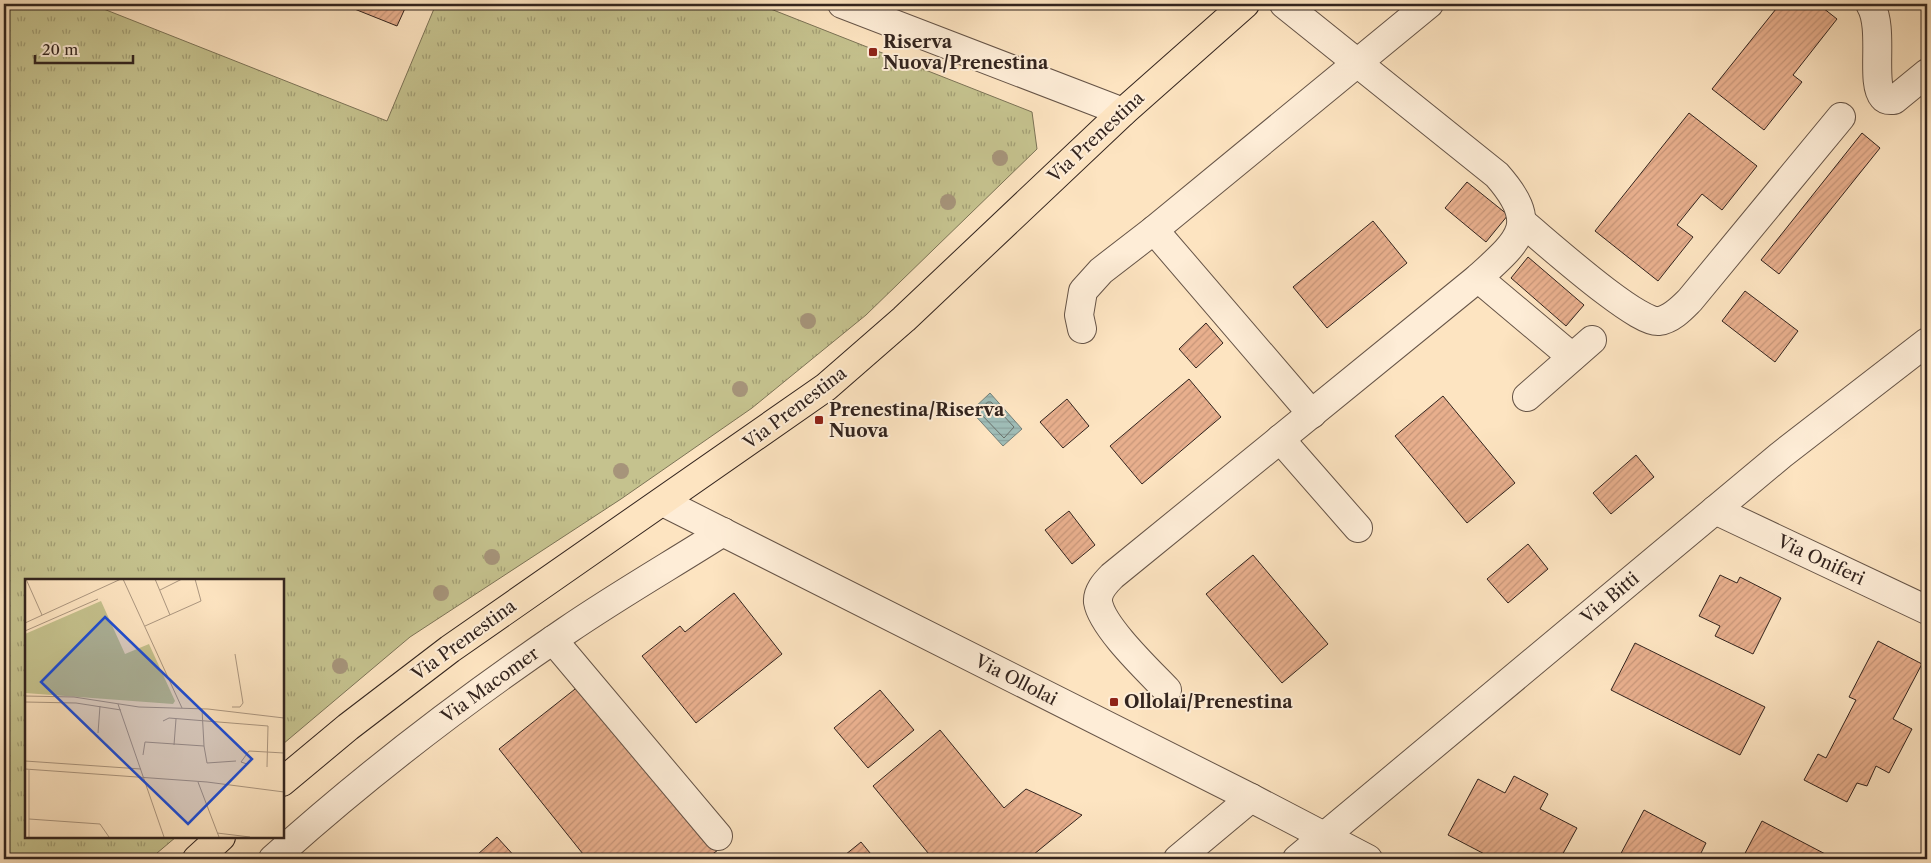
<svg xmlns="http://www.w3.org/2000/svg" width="1931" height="863" font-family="'Libre Caslon Text',serif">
<defs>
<pattern id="park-tufts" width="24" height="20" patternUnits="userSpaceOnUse" patternTransform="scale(1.25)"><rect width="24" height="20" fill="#c5c28e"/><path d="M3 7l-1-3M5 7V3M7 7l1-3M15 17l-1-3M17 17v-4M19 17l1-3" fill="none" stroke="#a19d73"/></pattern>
<pattern id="water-rules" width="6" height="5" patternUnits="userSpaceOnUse" patternTransform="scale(1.25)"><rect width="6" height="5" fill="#a0beb8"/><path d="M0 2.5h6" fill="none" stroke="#8aa39e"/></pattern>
<pattern id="building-hatch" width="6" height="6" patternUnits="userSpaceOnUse" patternTransform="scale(1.25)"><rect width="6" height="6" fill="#e8af8d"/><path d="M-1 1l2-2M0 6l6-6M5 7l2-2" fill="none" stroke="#c79679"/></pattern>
</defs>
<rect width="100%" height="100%" fill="#fde4c1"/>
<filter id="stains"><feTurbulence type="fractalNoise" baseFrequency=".004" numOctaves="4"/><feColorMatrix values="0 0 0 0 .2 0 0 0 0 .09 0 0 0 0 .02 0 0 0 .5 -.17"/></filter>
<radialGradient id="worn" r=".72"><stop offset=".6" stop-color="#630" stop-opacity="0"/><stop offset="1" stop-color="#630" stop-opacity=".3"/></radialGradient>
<path fill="url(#park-tufts)" stroke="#7c7356" d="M 4,4 L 91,4 L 387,121 L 436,4 L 758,4 L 1032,112 L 1037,149 L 866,315 L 752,408 L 621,499 L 410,637 L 283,744 L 282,580 L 26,580 L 26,837 L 176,837 L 150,859 L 4,859 Z"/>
<path fill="url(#water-rules)" stroke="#74807a" d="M 990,393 L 1022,429 L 1003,446 L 971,411 Z"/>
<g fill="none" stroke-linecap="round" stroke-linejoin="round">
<path stroke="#6a716b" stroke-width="1" d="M 988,402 L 991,402 L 1014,427 L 1004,438 L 979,412 Z"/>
</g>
<g fill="url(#building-hatch)" stroke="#33241e">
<path d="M 342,4 L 407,4 L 397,26 Z"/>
<path d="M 1780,4 L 1818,4 L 1837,19 L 1793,75 L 1802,82 L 1764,130 L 1712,89 Z"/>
<path d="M 1689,113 L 1757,166 L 1722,210 L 1702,194 L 1677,225 L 1693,237 L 1658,281 L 1595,231 Z"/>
<path d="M 1862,133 L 1880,148 L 1779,274 L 1761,260 Z"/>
<path d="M 1467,182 L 1508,215 L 1486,242 L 1445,208 Z"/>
<path d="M 1373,221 L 1407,263 L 1327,328 L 1293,287 Z"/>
<path d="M 1528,257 L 1584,305 L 1566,326 L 1511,278 Z"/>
<path d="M 1745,291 L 1798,331 L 1775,362 L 1722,321 Z"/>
<path d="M 1206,323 L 1223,343 L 1196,368 L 1179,349 Z"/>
<path d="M 1189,379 L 1221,417 L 1142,484 L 1110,446 Z"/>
<path d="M 1443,396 L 1515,483 L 1467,523 L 1395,436 Z"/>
<path d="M 1067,399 L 1089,426 L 1063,448 L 1040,422 Z"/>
<path d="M 1636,455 L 1654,477 L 1611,514 L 1593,493 Z"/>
<path d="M 1069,511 L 1095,545 L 1072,564 L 1045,530 Z"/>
<path d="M 1528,544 L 1548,569 L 1508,603 L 1487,579 Z"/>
<path d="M 1253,555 L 1328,644 L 1282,683 L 1206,594 Z"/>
<path d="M 1720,575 L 1737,583 L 1740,577 L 1781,598 L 1753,654 L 1715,636 L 1720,626 L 1699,616 Z"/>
<path d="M 734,593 L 782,654 L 696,723 L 642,656 L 680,626 L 685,632 Z"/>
<path d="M 1878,641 L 1922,664 L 1893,719 L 1912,729 L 1889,773 L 1876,766 L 1867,786 L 1857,783 L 1847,802 L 1804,780 L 1818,754 L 1826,758 L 1856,700 L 1849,697 Z"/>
<path d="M 1635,643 L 1765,707 L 1740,755 L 1611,690 Z"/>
<path d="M 584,682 L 718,850 L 706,859 L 587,859 L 499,749 Z"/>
<path d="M 880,690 L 914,730 L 868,768 L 834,728 Z"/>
<path d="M 940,730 L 1004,808 L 1026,789 L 1082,815 L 1028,859 L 933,859 L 873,786 Z"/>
<path d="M 1514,776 L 1548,794 L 1540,809 L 1577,828 L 1560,859 L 1494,859 L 1448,835 L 1478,779 L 1505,793 Z"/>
<path d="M 1644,810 L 1706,843 L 1698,859 L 1618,859 Z"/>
<path d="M 1762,821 L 1831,857 L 1830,859 L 1742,859 Z"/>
<path d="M 497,837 L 517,859 L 481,859 L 477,855 Z"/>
<path d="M 861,842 L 875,859 L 840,859 Z"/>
</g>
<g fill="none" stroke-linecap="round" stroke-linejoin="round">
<g stroke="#665447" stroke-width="30">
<g id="minor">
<path d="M 842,4 L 1123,112"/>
<path d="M 1870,4 C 1885,28 1870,82 1883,97 C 1886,101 1890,100 1894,100 L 1927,73"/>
<path d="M 1523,223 C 1544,240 1638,325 1659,321 C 1672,319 1682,308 1690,300 L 1841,117"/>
<path d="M 1154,230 L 1312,414"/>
<path d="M 1478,278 L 1572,357"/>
<path d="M 1082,329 L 1079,315 L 1083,291 L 1101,271 L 1154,230 L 1429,4"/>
<path d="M 1527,397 L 1592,340"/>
<path d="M 1280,439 L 1358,528"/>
<path d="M 663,502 L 1251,798 L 1368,859"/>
<path d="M 1715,510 L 1927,610"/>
<path d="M 553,640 L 718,836"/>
<path d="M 1167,690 C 1149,671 1102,627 1098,602 C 1097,592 1105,583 1112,576 L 1478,278 C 1521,239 1540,224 1497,175 L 1284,4"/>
<path d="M 273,859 C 365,776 463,701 566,631 C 617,596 671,565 723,532"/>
<path d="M 1178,859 L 1251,798"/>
<path d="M 1297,859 L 1781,455 L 1927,342"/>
</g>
</g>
<g stroke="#33241e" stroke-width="30">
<g id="major">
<path d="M 282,782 L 348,727 L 450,649 L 826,387 L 904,319 L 1123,112 L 1245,4"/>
<path d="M 197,859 L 221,837"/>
</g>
</g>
<use href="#minor" stroke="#feedd7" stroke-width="28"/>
<use href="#major" stroke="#fde4c1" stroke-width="28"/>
</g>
<g fill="#a6947a">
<circle cx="1000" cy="158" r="8"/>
<circle cx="948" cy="202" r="8"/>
<circle cx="808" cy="321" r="8"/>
<circle cx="740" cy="389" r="8"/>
<circle cx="621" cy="471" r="8"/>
<circle cx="492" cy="557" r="8"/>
<circle cx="441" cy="593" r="8"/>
<circle cx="340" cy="666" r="8"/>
</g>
<g fill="#8f2418" stroke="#feedd7" stroke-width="2">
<rect x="868" y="47" width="10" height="10" rx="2.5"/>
<rect x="814" y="415" width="10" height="10" rx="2.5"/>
<rect x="1109" y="697" width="10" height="10" rx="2.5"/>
</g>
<g text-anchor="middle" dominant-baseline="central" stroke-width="4" stroke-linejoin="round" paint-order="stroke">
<g font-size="18" font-weight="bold" fill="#33241e" stroke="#feedd7" text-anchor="start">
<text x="883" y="42">Riserva<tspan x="883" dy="21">Nuova/Prenestina</tspan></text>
<text x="829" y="410">Prenestina/Riserva<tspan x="829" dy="21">Nuova</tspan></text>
<text x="1124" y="702">Ollolai/Prenestina</text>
</g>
<g font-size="18" fill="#33241e" stroke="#feedd7">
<text transform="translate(1096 137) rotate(-43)">Via Prenestina</text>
<text transform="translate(795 408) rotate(-37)">Via Prenestina</text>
<text transform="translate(1821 560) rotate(25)">Via Oniferi</text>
<text transform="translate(1610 598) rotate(-40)">Via Bitti</text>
<text transform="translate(464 640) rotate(-36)">Via Prenestina</text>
<text transform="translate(1016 680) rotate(27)">Via Ollolai</text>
<text transform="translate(490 685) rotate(-36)">Via Macomer</text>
</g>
</g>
<g transform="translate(25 579)">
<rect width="259" height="259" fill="#fde4c1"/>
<path d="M 76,22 L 100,75 L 124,65 L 150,122 L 148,125 L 0,114 L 0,55 Z" fill="#c5c28e"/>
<path fill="none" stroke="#ac9780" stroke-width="1" d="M 1,0 L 17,36M 98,0 L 157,129M 130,0 L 145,36M 135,11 L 157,0M 0,44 L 96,0M 120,47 L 176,22 L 170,0M 0,52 L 73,20M 0,117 L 49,118 L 114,128 L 183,130 L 259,139M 0,123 L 51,124 L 96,131M 93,125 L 139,258M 207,128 L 215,128 L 218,124 L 210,75M 138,142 L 144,139 L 243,147 L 242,188M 73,154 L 75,127M 149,166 L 151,140M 179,167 L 182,184 L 211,182M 118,176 L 120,163 L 179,167 L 177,130M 0,182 L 116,190M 222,185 L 216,183 L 224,172 L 259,174M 0,190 L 182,203 L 259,213M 173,203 L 194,258M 4,240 L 75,245 L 84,258M 192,254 L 225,258M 4,258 L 4,191"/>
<path fill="#1d4ed8" fill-opacity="0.15" stroke="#1d4ed8" stroke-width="2.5" d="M 80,38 L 227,180 L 163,245 L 16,103 Z"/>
<rect width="259" height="259" fill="none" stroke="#33241e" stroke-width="2.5"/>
</g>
<rect width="1931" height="863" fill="none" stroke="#fde4c1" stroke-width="20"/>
<rect x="5" y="5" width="1921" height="853" fill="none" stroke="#33241e" stroke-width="2.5"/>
<rect x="10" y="10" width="1911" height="843" fill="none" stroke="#33241e"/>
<path d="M35 55v8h98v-8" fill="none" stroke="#33241e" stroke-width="2.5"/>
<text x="42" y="55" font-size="15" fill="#33241e" stroke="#feedd7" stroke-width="4" paint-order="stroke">20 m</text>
<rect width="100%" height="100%" filter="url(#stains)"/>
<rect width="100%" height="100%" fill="url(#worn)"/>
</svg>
